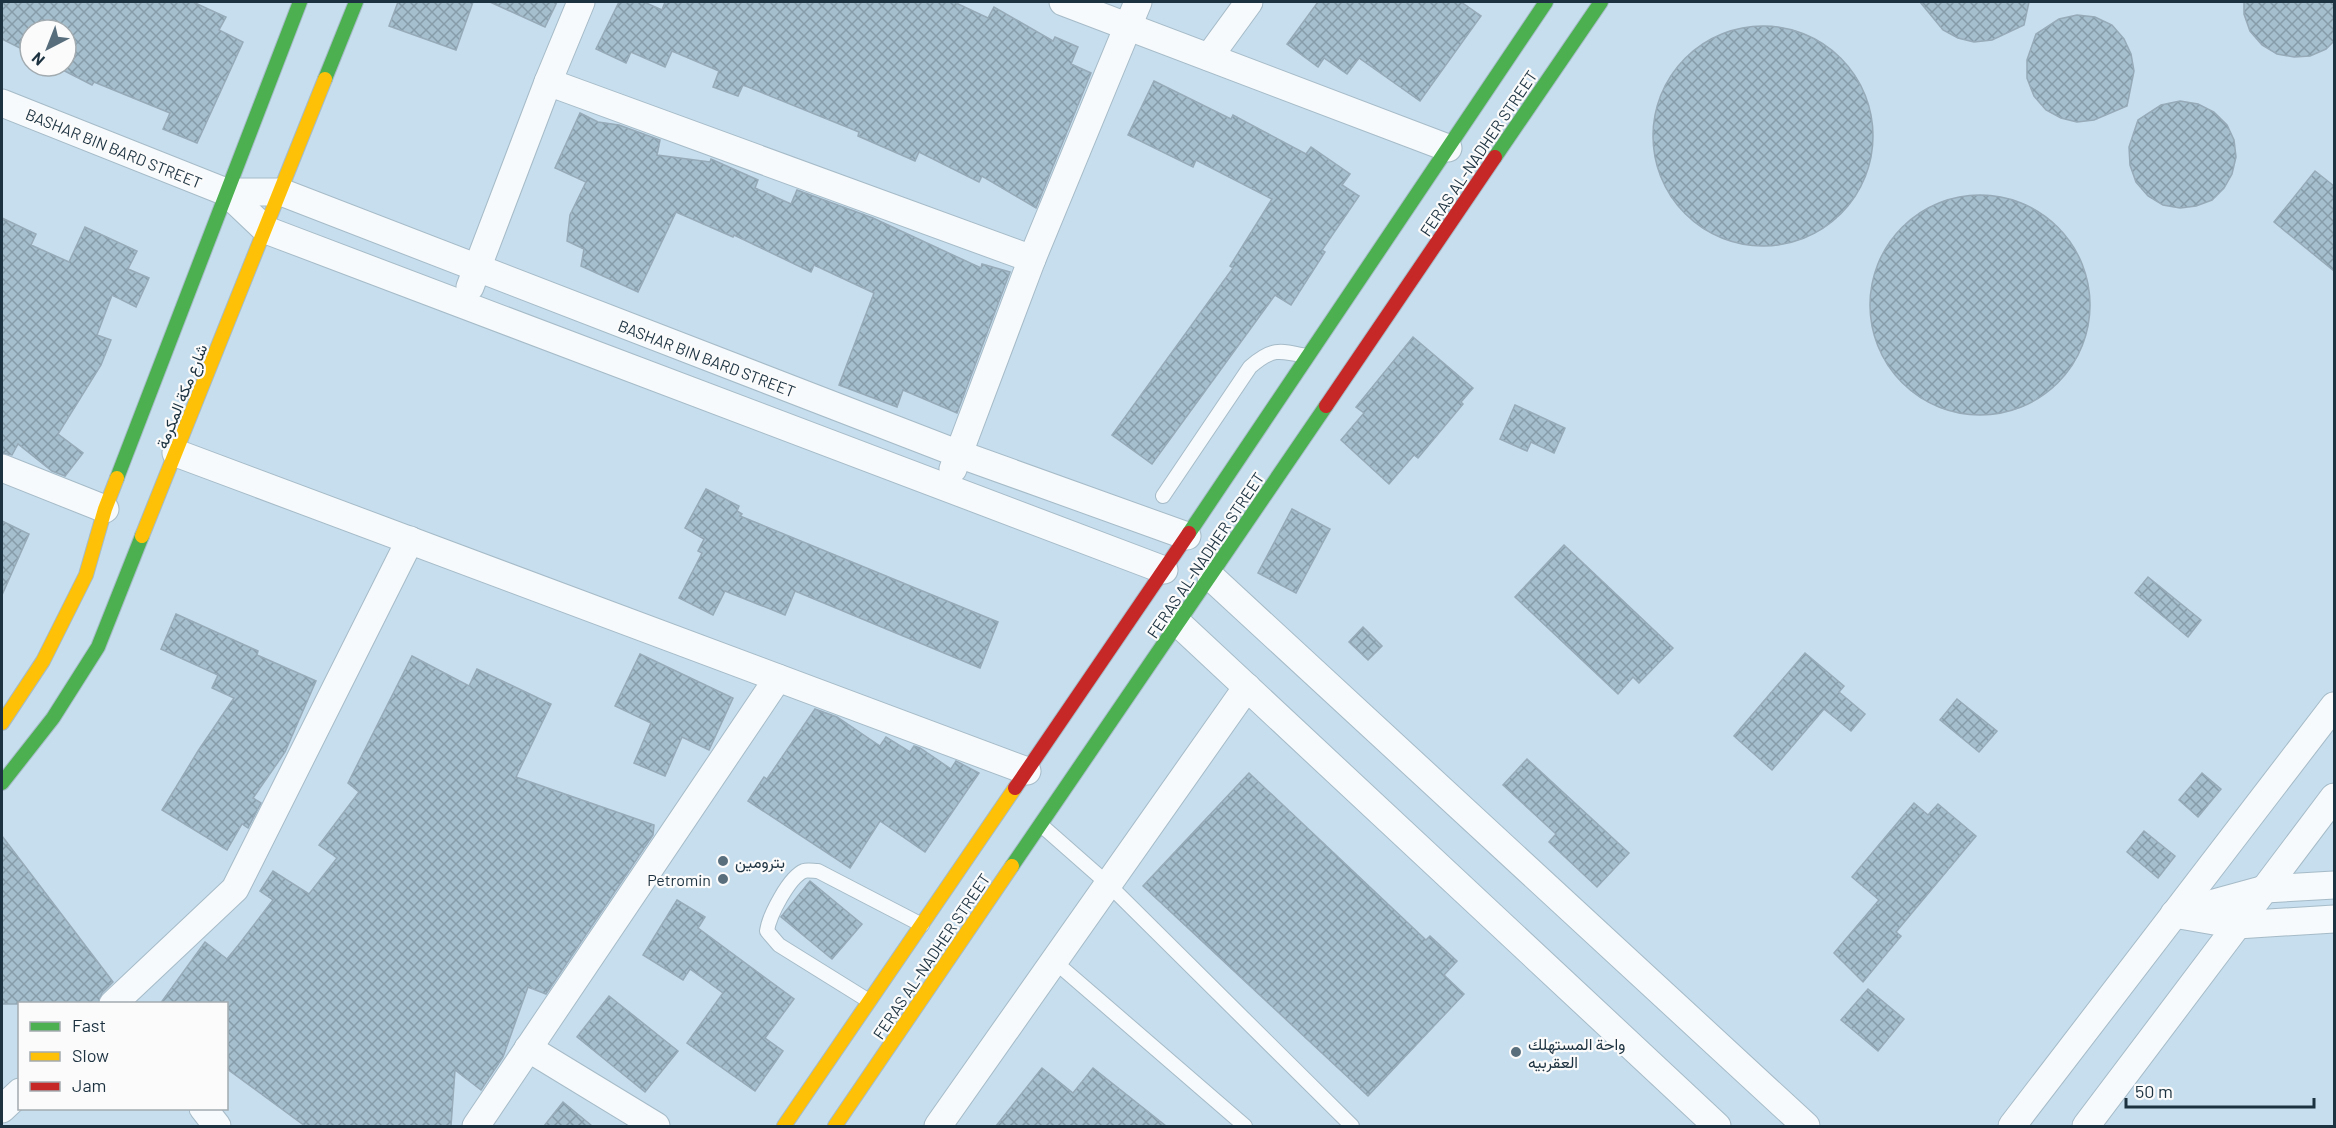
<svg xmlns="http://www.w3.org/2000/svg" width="2336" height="1128" font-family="Barlow,Vazirmatn,sans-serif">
<defs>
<pattern id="building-cross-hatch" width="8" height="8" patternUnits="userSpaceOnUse" patternTransform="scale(1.5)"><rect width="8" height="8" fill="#a6bfcf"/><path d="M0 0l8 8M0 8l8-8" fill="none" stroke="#869ca9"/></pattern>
</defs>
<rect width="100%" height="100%" fill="#c6deee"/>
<g fill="url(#building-cross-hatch)" stroke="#96aab8" stroke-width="1.5">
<path d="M 2,2 L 193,2 L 226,17 L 219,30 L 243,42 L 197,143 L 163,129 L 170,113 L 94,82 L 92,85 L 55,66 L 66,66 L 66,30 L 30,30 L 30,53 L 2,39 Z"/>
<path d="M 398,2 L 473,2 L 456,50 L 389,26 Z"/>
<path d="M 490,2 L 557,2 L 545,27 Z"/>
<path d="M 619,2 L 644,2 L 662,10 L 665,2 L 954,2 L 988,18 L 994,7 L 1053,41 L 1055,37 L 1078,47 L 1071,64 L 1091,73 L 1036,208 L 982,176 L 979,182 L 919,152 L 915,161 L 858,136 L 859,132 L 743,85 L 738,96 L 713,87 L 719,71 L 672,51 L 665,67 L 631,52 L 626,63 L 596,49 Z"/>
<path d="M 1318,2 L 1461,2 L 1481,16 L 1420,101 L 1359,58 L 1347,74 L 1324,58 L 1318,67 L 1287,44 Z"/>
<path d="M 1920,2 L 2029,2 L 2024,25 L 1992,40 L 1974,42 L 1958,38 L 1943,30 Z"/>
<path d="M 2244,2 L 2334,2 L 2334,41 L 2326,49 L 2310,56 L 2294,57 L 2277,54 L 2262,45 L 2250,31 L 2244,14 Z"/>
<path d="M 2077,15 L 2095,17 L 2112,25 L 2124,39 L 2131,54 L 2134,71 L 2127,106 L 2094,120 L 2077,122 L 2061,118 L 2046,110 L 2034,96 L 2027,78 L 2027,60 L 2036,34 L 2059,19 Z"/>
<circle cx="1763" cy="136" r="110"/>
<path d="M 1154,81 L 1231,119 L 1233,115 L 1306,154 L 1311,147 L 1350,174 L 1342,185 L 1359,196 L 1322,250 L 1325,252 L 1291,305 L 1275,295 L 1152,464 L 1112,435 L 1233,268 L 1230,266 L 1272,199 L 1196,160 L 1193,167 L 1128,135 Z"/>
<path d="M 2180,101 L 2198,104 L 2214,112 L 2227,125 L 2234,140 L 2236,157 L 2232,174 L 2224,188 L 2212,200 L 2196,206 L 2180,208 L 2163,205 L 2148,196 L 2136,182 L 2130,165 L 2129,147 L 2138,120 L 2161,105 Z"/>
<path d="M 580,113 L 598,122 L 619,125 L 660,140 L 657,155 L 710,162 L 711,159 L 758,180 L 755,188 L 791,204 L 797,190 L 873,218 L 981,268 L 982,264 L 1010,272 L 957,413 L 903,390 L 897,407 L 839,385 L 874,293 L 814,265 L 811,272 L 734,235 L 733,237 L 676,212 L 638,292 L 581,266 L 584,249 L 567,241 L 570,215 L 586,182 L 555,168 Z"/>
<path d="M 2315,171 L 2334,186 L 2334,271 L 2274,222 Z"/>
<circle cx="1980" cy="305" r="110"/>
<path d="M 2,218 L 36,234 L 31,245 L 69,262 L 85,227 L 137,251 L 128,269 L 149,278 L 136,307 L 112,295 L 97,335 L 111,340 L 101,365 L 58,434 L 83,453 L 65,476 L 52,471 L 18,444 L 12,455 L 2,453 Z"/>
<path d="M 1413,337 L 1473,388 L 1461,402 L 1463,404 L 1418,458 L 1414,455 L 1389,484 L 1341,440 L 1364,413 L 1356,407 Z"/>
<path d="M 1515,405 L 1565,428 L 1554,453 L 1531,442 L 1527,451 L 1500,439 Z"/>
<path d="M 706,489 L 739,506 L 737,511 L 742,514 L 740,516 L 998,622 L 980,668 L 795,591 L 785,615 L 725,591 L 713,615 L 679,598 L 702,553 L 698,551 L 704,539 L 685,528 Z"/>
<path d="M 1292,509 L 1330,529 L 1296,593 L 1258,573 Z"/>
<path d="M 2,521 L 29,534 L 2,595 Z"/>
<path d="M 1564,545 L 1673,648 L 1639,683 L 1633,677 L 1618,694 L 1515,597 Z"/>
<path d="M 2148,577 L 2201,620 L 2188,637 L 2135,593 Z"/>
<path d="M 176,614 L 258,651 L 257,655 L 316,681 L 285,752 L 253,798 L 261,803 L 248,828 L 242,824 L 227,850 L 162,810 L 198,751 L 234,698 L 212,688 L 218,675 L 161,649 Z"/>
<path d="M 1363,627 L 1382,646 L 1368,660 L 1349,642 Z"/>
<path d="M 1805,653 L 1844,686 L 1839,692 L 1865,714 L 1851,731 L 1824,709 L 1772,770 L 1734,736 Z"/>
<path d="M 640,654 L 733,698 L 709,750 L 682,737 L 665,776 L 634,763 L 651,723 L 615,706 Z"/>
<path d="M 412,656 L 469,686 L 477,669 L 551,704 L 516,777 L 654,825 L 653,835 L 546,994 L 528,987 L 503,1057 L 481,1090 L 455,1070 L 451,1126 L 305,1126 L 226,1068 L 226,1004 L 160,1004 L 205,942 L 227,959 L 240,943 L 273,900 L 260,891 L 273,871 L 309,894 L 337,858 L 319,845 L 359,792 L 348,783 Z"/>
<path d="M 1957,699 L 1997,731 L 1979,752 L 1940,720 Z"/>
<path d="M 815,709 L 837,717 L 880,746 L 886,737 L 910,752 L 914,746 L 920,748 L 951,769 L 956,761 L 979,773 L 925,852 L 880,821 L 850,868 L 748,801 L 764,777 L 767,779 Z"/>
<path d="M 1527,759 L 1629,853 L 1597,887 L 1549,842 L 1556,834 L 1503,785 Z"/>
<path d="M 1249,773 L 1426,940 L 1430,936 L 1457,961 L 1444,975 L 1464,994 L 1368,1096 L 1143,886 Z"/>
<path d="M 2202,773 L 2221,789 L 2198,817 L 2179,800 Z"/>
<path d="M 1914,803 L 1928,815 L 1938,804 L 1976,836 L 1896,932 L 1901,936 L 1863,982 L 1834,953 L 1879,900 L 1852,877 Z"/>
<path d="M 2144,831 L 2175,856 L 2158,878 L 2127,852 Z"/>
<path d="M 2,836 L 113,982 L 102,993 L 98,1004 L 2,1004 Z"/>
<path d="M 810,881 L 862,924 L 832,959 L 781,917 Z"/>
<path d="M 677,900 L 705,917 L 698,928 L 794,999 L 765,1038 L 783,1051 L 755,1091 L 687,1043 L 723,993 L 690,969 L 683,980 L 643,955 Z"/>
<path d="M 1868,989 L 1904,1019 L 1878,1051 L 1841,1020 Z"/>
<path d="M 609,996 L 678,1051 L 645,1092 L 577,1037 Z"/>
<path d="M 1042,1068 L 1073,1093 L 1093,1068 L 1166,1126 L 996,1126 Z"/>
<path d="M 563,1102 L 592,1126 L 544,1126 Z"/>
</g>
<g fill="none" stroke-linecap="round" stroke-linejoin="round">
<g stroke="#a6bbc8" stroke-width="16">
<g id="lane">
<path d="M 1163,496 L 1250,367 C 1272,348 1279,350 1306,356"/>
<path d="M 1041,825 L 1108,884 L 1352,1126"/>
<path d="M 1054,961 L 1245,1126"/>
<path d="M 869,1001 L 779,945 L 767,931 C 769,916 789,877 804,871 C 807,870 814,871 818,871 L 922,925"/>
</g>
</g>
<g stroke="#a6bbc8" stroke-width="29">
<g id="street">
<path d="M 1063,2 L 1448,148"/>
<path d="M 1209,57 L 1249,2"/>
<path d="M 548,82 L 1032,259"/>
<path d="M 2,103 L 226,192 L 266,230 L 1164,570"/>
<path d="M 226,192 L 281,192 L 959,454 L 1187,536"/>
<path d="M 470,287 L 548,82 L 581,2"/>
<path d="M 176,453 L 1027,771"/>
<path d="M 2,468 L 105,509"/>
<path d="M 953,469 L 1032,259 L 1138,2"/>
<path d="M 1211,577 L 1806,1126"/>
<path d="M 1179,624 L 1717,1126"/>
<path d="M 2334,885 L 2265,889 L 2174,914 L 2237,925 L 2334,919"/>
<path d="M 113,1004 L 235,889 L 410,540"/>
<path d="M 528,1048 L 656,1126"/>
<path d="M 203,1108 L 217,1126"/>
<path d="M 2,1109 L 20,1092"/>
<path d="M 476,1126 L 778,678"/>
<path d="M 938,1126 L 1247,687"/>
<path d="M 2012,1126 L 2334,706"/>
<path d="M 2086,1126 L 2334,797"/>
</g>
</g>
<g stroke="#a6bbc8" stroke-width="16">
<g id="fast">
<path d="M 325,79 L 356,2"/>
<path d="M 1495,157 L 1601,2"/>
<path d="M 117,478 L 300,2"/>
<path d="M 1189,533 L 1546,2"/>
<path d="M 2,783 L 53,718 L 98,647 L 142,536"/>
<path d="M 1012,866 L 1326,406"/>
</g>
</g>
<g stroke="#a6bbc8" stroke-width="16">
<g id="slow">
<path d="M 142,536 L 325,79"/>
<path d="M 2,723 L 43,661 L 86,575 L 105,509 L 117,478"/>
<path d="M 784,1126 L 1015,788"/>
<path d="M 835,1126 L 1012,866"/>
</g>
</g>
<g stroke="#a6bbc8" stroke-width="16">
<g id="jam">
<path d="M 1326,406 L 1495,157"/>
<path d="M 1015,788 L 1189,533"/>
</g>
</g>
<use href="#lane" stroke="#f6fafc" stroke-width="14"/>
<use href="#street" stroke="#f6fafc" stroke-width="27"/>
<use href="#fast" stroke="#4caf50" stroke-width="14"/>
<use href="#slow" stroke="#ffc107" stroke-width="14"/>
<use href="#jam" stroke="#c62828" stroke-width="14"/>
</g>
<g fill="#586e7d" stroke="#fbfbfb" stroke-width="2">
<circle cx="723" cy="861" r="6"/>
<circle cx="723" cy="879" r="6"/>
<circle cx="1516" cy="1052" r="6"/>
</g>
<g text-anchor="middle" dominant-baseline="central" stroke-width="4.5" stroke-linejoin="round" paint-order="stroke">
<g font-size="16" fill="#1c3240" stroke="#fbfbfb">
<text transform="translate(114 148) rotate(22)">BASHAR BIN BARD STREET</text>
<text transform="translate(1478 153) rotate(-56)">FERAS AL-NADHER STREET</text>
<text transform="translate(707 358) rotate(21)">BASHAR BIN BARD STREET</text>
<text transform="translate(181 396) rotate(-68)">شارع مكة المكرمة</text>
<text transform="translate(1205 555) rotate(-56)">FERAS AL-NADHER STREET</text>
<text transform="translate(931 956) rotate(-56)">FERAS AL-NADHER STREET</text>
</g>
<g font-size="16" fill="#1c3240" stroke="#fbfbfb" text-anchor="start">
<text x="735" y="861">بترومين</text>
<text x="711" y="879" text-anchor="end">Petromin</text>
<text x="1528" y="1043">واحة المستهلك<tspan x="1528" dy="18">العقربيه</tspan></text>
</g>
</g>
<rect width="2336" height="1128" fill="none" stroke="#1c3240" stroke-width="6"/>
<rect x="18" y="1002" width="210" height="108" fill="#fbfbfb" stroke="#a2abb0" stroke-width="1.5"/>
<rect x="30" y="1022" width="30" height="9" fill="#4caf50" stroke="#a2abb0" stroke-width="1.5"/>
<text x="72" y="1032" font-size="18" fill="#1c3240">Fast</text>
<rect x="30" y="1052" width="30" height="9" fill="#ffc107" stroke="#a2abb0" stroke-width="1.5"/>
<text x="72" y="1062" font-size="18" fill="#1c3240">Slow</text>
<rect x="30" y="1082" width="30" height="9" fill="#c62828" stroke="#a2abb0" stroke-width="1.5"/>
<text x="72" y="1092" font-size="18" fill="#1c3240">Jam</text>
<g transform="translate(48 48) rotate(222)"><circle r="28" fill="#fbfbfb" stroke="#a2abb0" stroke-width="1.5"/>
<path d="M0-4.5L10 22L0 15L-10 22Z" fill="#586e7d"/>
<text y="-9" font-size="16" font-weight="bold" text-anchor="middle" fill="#1c3240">N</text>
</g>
<path d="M2126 1098v9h188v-9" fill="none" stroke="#1c3240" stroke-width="3"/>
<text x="2135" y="1098" font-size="18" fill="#1c3240" stroke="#fbfbfb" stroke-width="4.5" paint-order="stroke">50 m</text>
</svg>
